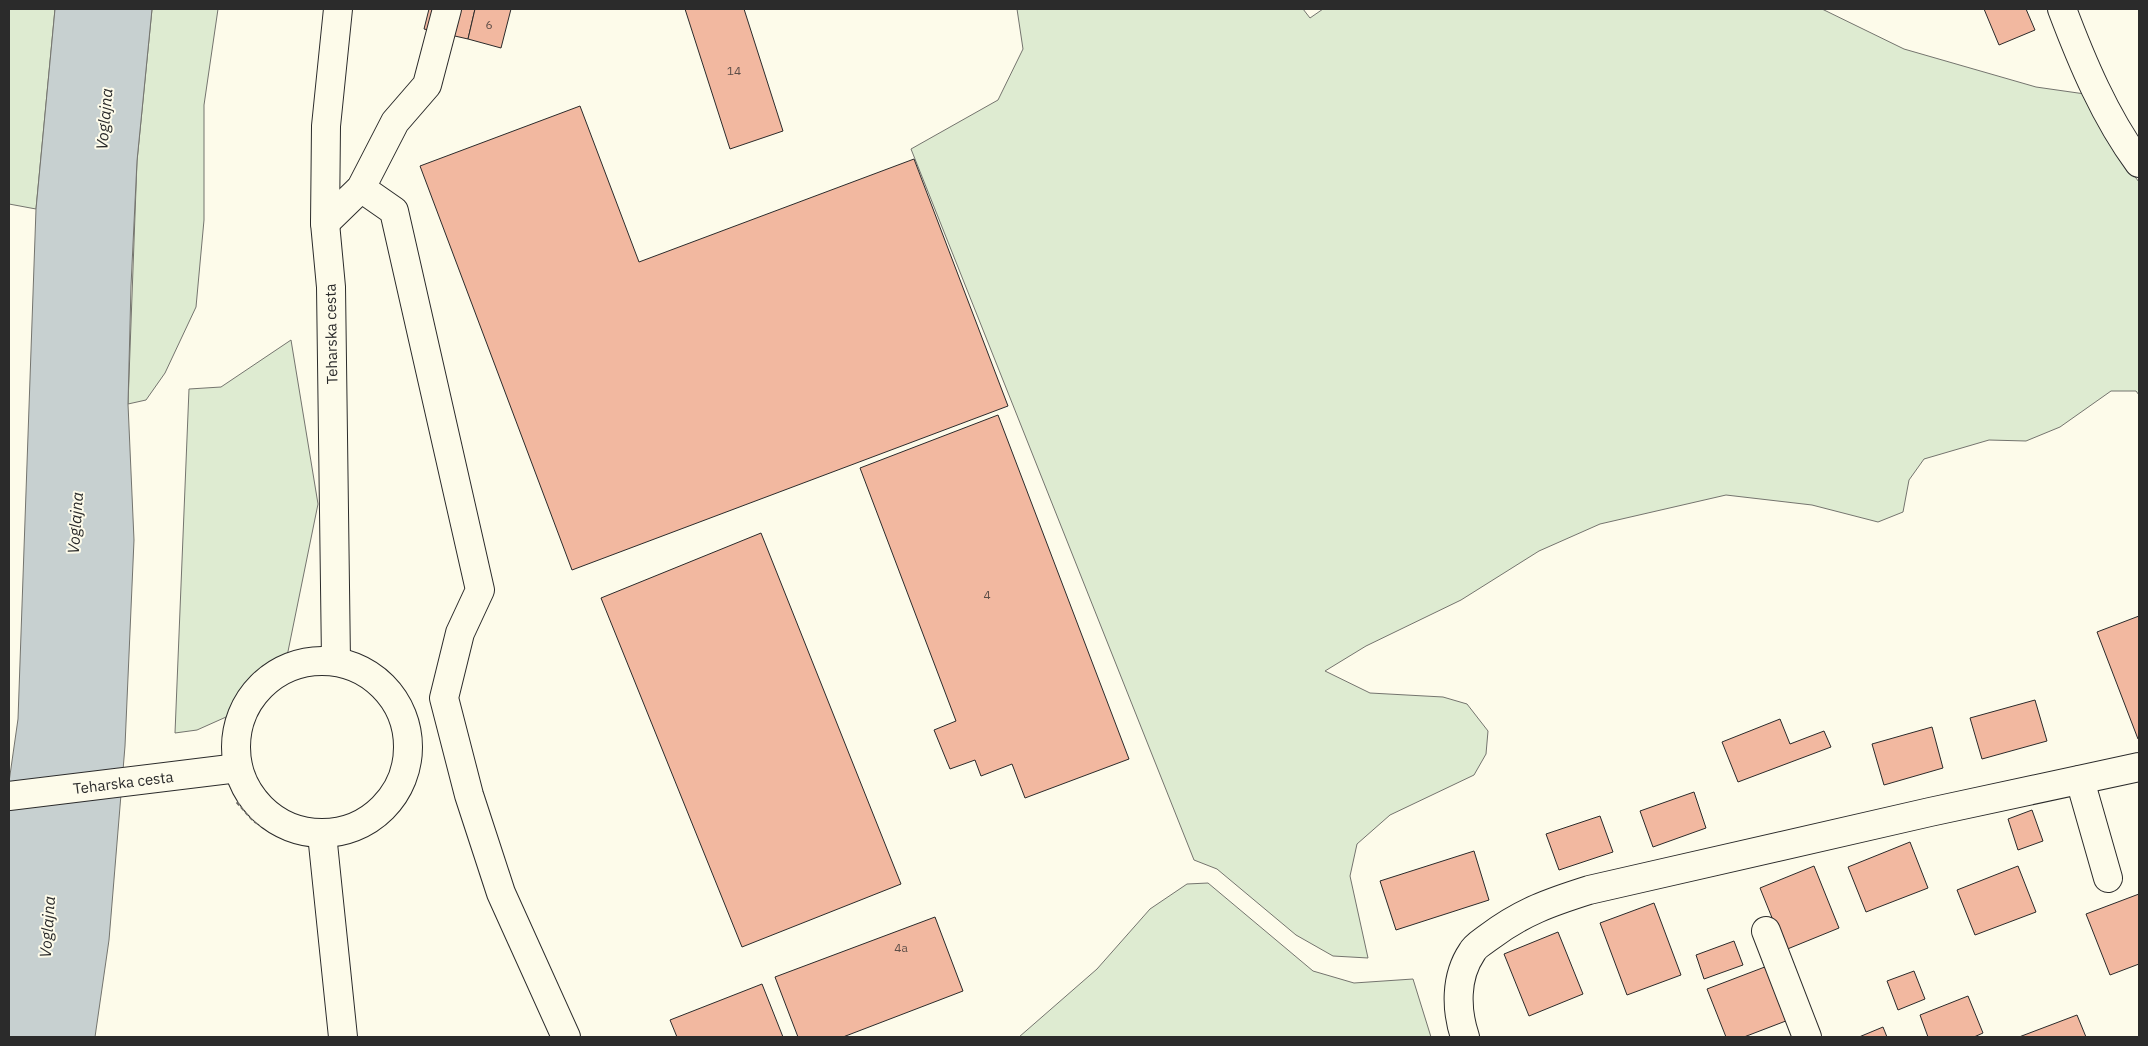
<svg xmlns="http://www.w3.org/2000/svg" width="2148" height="1046" font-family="'IBM Plex Sans',sans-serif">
<rect width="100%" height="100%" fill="#fdfbea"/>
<g fill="#deebd1" stroke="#74746e">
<path d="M 9,9 L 55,9 L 36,209 L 9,204 Z"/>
<path d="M 152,9 L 218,9 L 204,105 L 204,220 L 196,307 L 165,373 L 146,400 L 128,404 L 137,161 Z"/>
<path d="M 1017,9 L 1303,9 L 1310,18 L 1323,9 L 1822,9 L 1904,49 L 2036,87 L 2085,94 L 2106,139 L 2139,182 L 2139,395 L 2136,391 L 2111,391 L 2060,427 L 2026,441 L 1989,440 L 1924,459 L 1909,480 L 1903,512 L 1878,522 L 1812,505 L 1726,495 L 1600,524 L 1539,551 L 1461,600 L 1366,646 L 1325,671 L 1370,693 L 1443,697 L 1467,704 L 1488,731 L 1486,754 L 1474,775 L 1390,815 L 1357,844 L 1350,876 L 1368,958 L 1333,956 L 1296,935 L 1217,869 L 1194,860 L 911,149 L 998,100 L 1023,49 Z"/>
<path d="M 291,340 L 318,504 L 283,676 L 244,709 L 197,730 L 175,733 L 189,389 L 221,387 Z"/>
<path d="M 1208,883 L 1313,971 L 1354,983 L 1413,979 L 1431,1037 L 1019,1037 L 1097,969 L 1150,909 L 1187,884 Z"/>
</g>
<path fill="#c7d0d0" stroke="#74746e" d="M 55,9 L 152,9 L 137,161 L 131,286 L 128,404 L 134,540 L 125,746 L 109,940 L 95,1037 L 9,1037 L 9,782 L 18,719 L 36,209 Z"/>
<g fill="#f2b8a0" stroke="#2b2b2b">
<path d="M 429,9 L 475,9 L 468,39 L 424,29 Z"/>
<path d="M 475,9 L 511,9 L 501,48 L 468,39 Z"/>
<path d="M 685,9 L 744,9 L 783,131 L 730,149 Z"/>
<path d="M 1984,9 L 2026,9 L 2035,30 L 1999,45 Z"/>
<path d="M 580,106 L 639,262 L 914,159 L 1008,406 L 572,570 L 420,166 Z"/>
<path d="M 998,415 L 1129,759 L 1025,798 L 1012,764 L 981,776 L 975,760 L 950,769 L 934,730 L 956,721 L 860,468 Z"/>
<path d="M 761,533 L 901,884 L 742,947 L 601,598 Z"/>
<path d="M 2139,616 L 2139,739 L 2138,739 L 2097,632 Z"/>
<path d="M 2035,700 L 2047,741 L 1982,759 L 1970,718 Z"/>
<path d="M 1780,719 L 1790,744 L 1824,731 L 1831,747 L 1738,782 L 1722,742 Z"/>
<path d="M 1932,727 L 1943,768 L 1884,785 L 1872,744 Z"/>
<path d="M 1694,792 L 1706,828 L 1653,847 L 1640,811 Z"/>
<path d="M 2032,810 L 2043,841 L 2018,850 L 2008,819 Z"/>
<path d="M 1600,816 L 1613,852 L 1559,870 L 1546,834 Z"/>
<path d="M 1910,842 L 1928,888 L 1866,912 L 1848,867 Z"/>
<path d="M 1474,851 L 1489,900 L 1396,930 L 1380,881 Z"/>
<path d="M 1814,866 L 1839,928 L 1785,950 L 1760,888 Z"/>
<path d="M 2018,866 L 2036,912 L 1975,935 L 1957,890 Z"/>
<path d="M 2139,894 L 2139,964 L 2110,975 L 2086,914 Z"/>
<path d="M 1654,903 L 1681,975 L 1627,995 L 1600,923 Z"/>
<path d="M 935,917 L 963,991 L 843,1037 L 798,1037 L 775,977 Z"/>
<path d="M 1558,932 L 1583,994 L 1529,1016 L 1504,954 Z"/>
<path d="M 1734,941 L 1743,965 L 1704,979 L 1696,955 Z"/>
<path d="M 1770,965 L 1791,1019 L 1744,1037 L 1726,1037 L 1707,989 Z"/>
<path d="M 1914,971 L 1925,999 L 1898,1010 L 1887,981 Z"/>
<path d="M 762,984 L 783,1037 L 677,1037 L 670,1020 Z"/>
<path d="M 1968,996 L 1983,1033 L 1974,1037 L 1928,1037 L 1920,1015 Z"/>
<path d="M 2077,1015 L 2086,1037 L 2019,1037 Z"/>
<path d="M 1883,1027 L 1887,1037 L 1859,1037 Z"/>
</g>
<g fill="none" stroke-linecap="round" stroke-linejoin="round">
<g stroke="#2b2b2b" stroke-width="30">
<g id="minor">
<path d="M 2062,9 C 2082,62 2105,117 2139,163"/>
<path d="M 361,188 L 394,211 L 480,590 L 460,633 L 444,698 L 469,795 L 501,893 L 566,1037"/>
<path d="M 325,223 L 361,188 L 395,122 L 427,85 L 447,9"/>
<circle cx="322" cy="747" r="86"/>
<path d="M 336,661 L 331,287 L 325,223 L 326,126 L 338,9"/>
<path d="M 2080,780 L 2108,878"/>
<path id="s1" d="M 9,796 L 238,768"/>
<path d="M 322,834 L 343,1037"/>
<path d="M 1766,931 L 1807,1037"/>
<path d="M 1465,1037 C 1456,1010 1455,977 1472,952 C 1475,946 1484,941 1489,937 C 1522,912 1551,902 1589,890 L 1930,812 L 2139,767"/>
</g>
</g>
<g stroke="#6a6964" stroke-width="3" stroke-dasharray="4 2.5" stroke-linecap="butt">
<path d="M 225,736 C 239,689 254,668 302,653"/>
<path d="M 237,802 L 254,821 L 287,839"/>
</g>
<use href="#minor" stroke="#fdfbea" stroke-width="28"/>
</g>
<g text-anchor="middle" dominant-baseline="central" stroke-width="4" stroke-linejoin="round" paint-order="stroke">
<g font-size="12" fill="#5d4e48">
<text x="489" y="24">6</text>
<text x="734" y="70">14</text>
<text x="987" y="594">4</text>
<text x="901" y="947">4a</text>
</g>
<g font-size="15" fill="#2b2b2b" stroke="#fdfbea">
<text transform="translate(331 334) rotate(-91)">Teharska cesta</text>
<text stroke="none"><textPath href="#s1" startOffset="115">Teharska cesta</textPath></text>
</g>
<g font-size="16" font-style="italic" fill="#2b2b2b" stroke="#fdfbea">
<text transform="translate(104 119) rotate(-85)">Voglajna</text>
<text transform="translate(75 523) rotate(-86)">Voglajna</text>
<text transform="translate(47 927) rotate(-86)">Voglajna</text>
</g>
</g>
<rect width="2148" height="1046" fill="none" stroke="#2b2b2b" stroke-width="20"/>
</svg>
